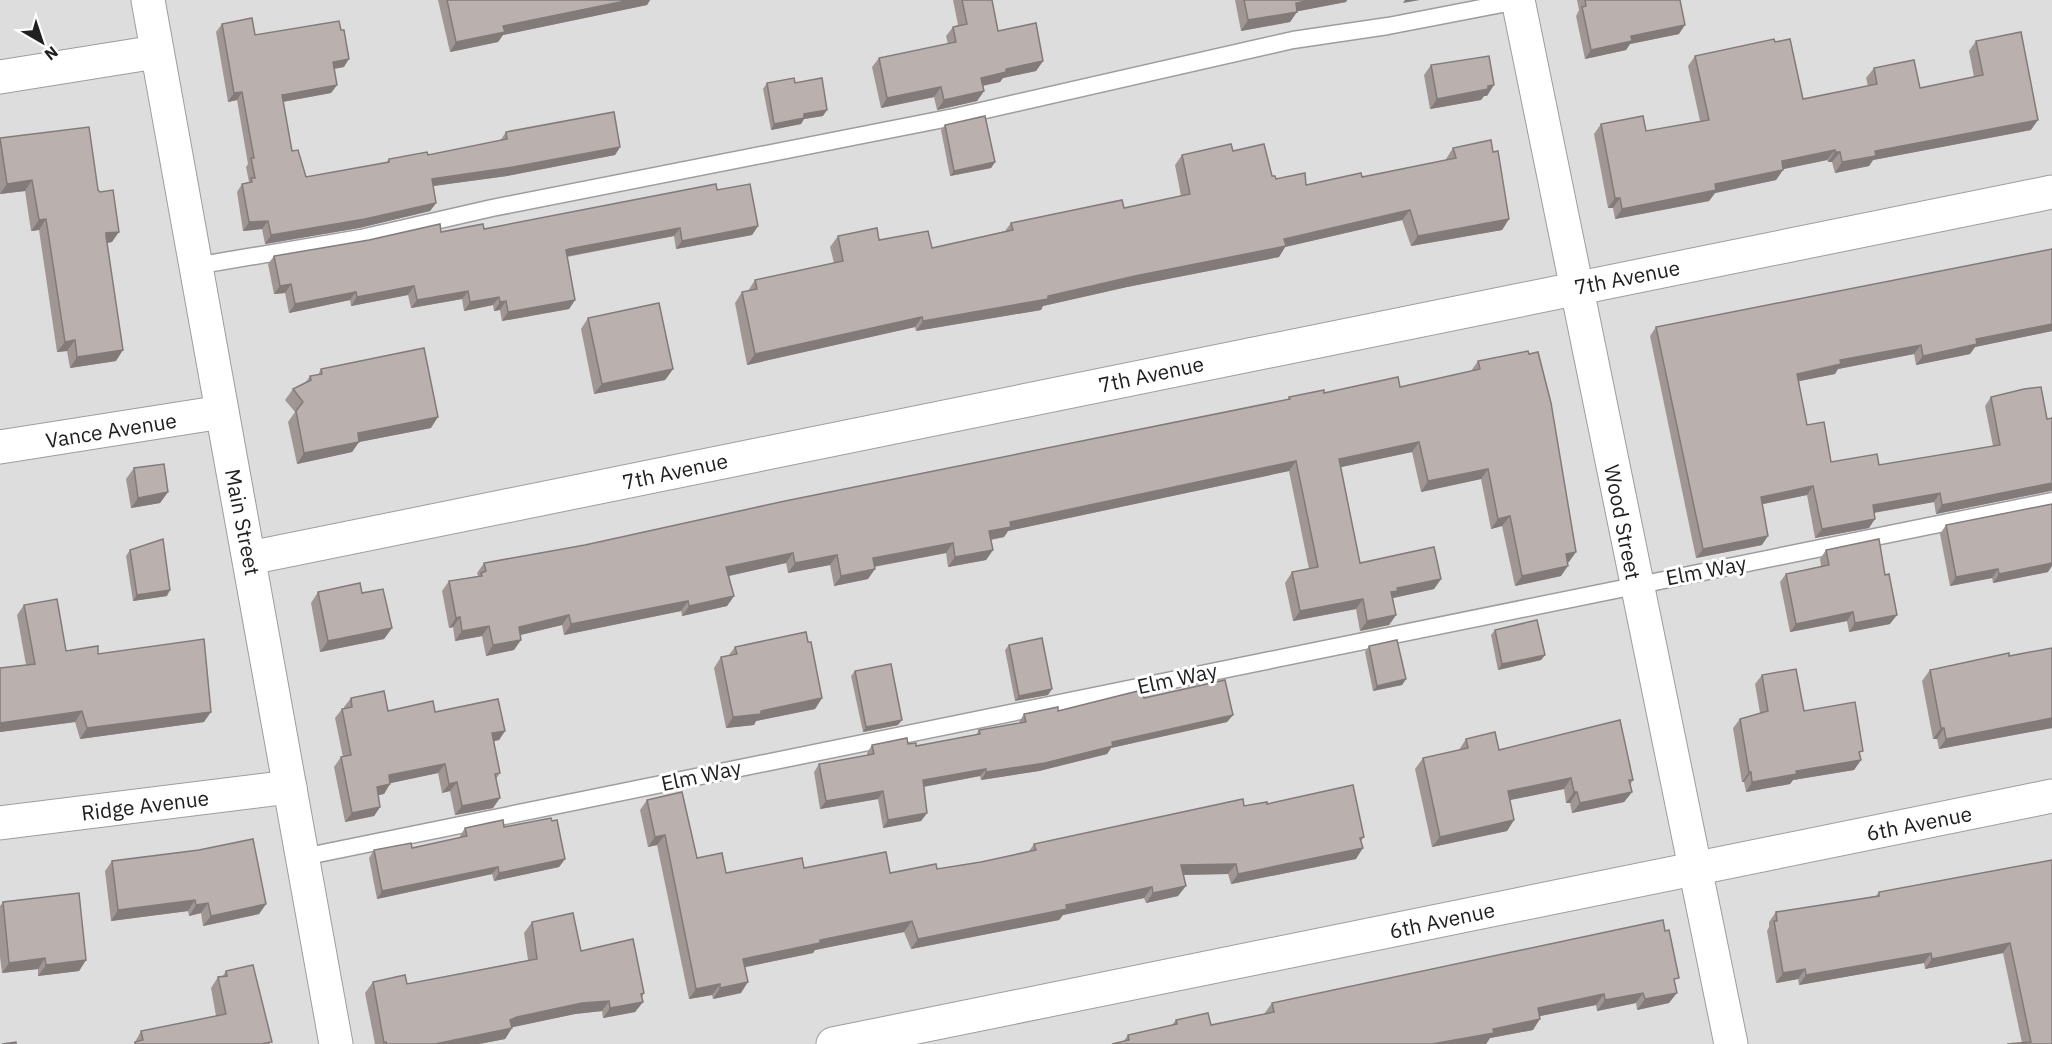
<svg xmlns="http://www.w3.org/2000/svg" width="2052" height="1044" font-family="'IBM Plex Sans',sans-serif">
<rect width="100%" height="100%" fill="#f0ebe7"/>
<rect fill="#deddde" x="0" y="0" width="2052" height="1044"/>
<g fill="none" stroke-linecap="round" stroke-linejoin="round">
<g stroke="#9d9d9d" stroke-width="19">
<g id="service">
<path d="M 195,266 L 361,238 L 492,208 L 959,116 L 1293,40 L 1388,26 L 1523,0"/>
<path d="M 303,857 L 2052,501"/>
</g>
</g>
<g stroke="#9d9d9d" stroke-width="35">
<g id="minor">
<path d="M 148,0 L 336,1044"/>
<path d="M 1518,0 L 1731,1044"/>
<path d="M 0,77 L 156,52"/>
<path d="M 0,447 L 222,412"/>
<path d="M 250,558 L 2052,192"/>
<path d="M 0,823 L 290,787"/>
<path d="M 833,1044 L 2052,796"/>
</g>
</g>
<use href="#service" stroke="#fff" stroke-width="16"/>
<use href="#minor" stroke="#fff" stroke-width="33"/>
</g>
<g fill="#a09795">
<path d="M 438,0 L 650,0 L 647,5 L 503,35 L 498,42 L 450,52 Z"/>
<path d="M 953,0 L 992,0 L 998,31 L 1043,61 L 1036,71 L 1003,78 L 1000,82 L 983,86 L 984,91 L 977,101 L 937,110 L 934,97 L 881,108 L 872,67 L 879,58 L 948,44 L 946,36 L 953,27 L 958,25 Z"/>
<path d="M 1235,0 L 1347,0 L 1346,2 L 1297,11 L 1290,22 L 1241,31 Z"/>
<path d="M 1577,0 L 1680,0 L 1679,34 L 1630,44 L 1626,50 L 1585,59 L 1576,16 L 1579,10 Z"/>
<path d="M 222,24 L 255,35 L 344,67 L 334,69 L 337,85 L 331,93 L 283,102 L 292,151 L 306,177 L 386,163 L 389,159 L 428,155 L 500,141 L 506,132 L 620,147 L 615,155 L 507,176 L 433,186 L 436,203 L 430,211 L 359,228 L 265,244 L 262,229 L 243,231 L 237,192 L 242,184 L 249,182 L 246,167 L 248,164 L 237,100 L 228,102 L 216,32 Z"/>
<path d="M 1976,41 L 2031,130 L 1873,160 L 1869,166 L 1835,173 L 1832,162 L 1828,162 L 1827,160 L 1783,169 L 1776,180 L 1715,193 L 1709,201 L 1615,219 L 1613,208 L 1608,208 L 1594,134 L 1601,124 L 1646,131 L 1700,121 L 1688,66 L 1695,56 L 1775,42 L 1803,99 L 1868,86 L 1866,78 L 1874,68 L 1920,88 L 1974,77 L 1969,51 Z"/>
<path d="M 1431,65 L 1487,96 L 1484,96 L 1481,100 L 1430,109 L 1424,75 Z"/>
<path d="M 767,83 L 795,83 L 823,116 L 804,119 L 801,124 L 771,130 L 763,89 Z"/>
<path d="M 945,125 L 995,162 L 991,168 L 950,176 L 941,130 Z"/>
<path d="M 0,139 L 0,138 L 98,190 L 112,242 L 107,243 L 116,361 L 70,368 L 67,351 L 57,352 L 39,230 L 31,231 L 25,191 L 0,194 Z"/>
<path d="M 1453,148 L 1493,152 L 1509,219 L 1502,230 L 1411,246 L 1402,220 L 1285,247 L 1279,257 L 1127,287 L 1043,306 L 1041,310 L 916,331 L 915,327 L 747,365 L 735,303 L 742,292 L 748,291 L 755,280 L 834,263 L 830,247 L 838,236 L 879,240 L 932,248 L 1005,231 L 1011,223 L 1124,208 L 1181,196 L 1175,165 L 1182,155 L 1233,151 L 1276,179 L 1306,185 L 1362,177 L 1446,160 L 1446,159 Z"/>
<path d="M 717,190 L 758,226 L 752,235 L 676,249 L 674,236 L 567,257 L 575,300 L 569,309 L 502,321 L 500,310 L 494,311 L 493,305 L 464,311 L 462,299 L 411,308 L 408,295 L 351,306 L 350,300 L 289,313 L 285,293 L 274,294 L 268,264 L 274,256 L 441,232 L 484,229 Z"/>
<path d="M 2052,249 L 2052,331 L 1975,347 L 1970,354 L 1916,365 L 1914,354 L 1838,369 L 1835,374 L 1798,381 L 1807,425 L 1831,462 L 1879,465 L 1993,446 L 1985,406 L 1991,397 L 2047,419 L 2052,418 L 2052,491 L 2050,491 L 1936,514 L 1934,502 L 1874,513 L 1869,528 L 1815,538 L 1807,495 L 1762,504 L 1762,545 L 1696,558 L 1650,336 L 1656,327 Z"/>
<path d="M 588,318 L 673,369 L 665,380 L 594,394 L 581,329 Z"/>
<path d="M 1478,361 L 1576,552 L 1567,562 L 1561,576 L 1515,586 L 1502,526 L 1491,529 L 1481,479 L 1421,492 L 1412,452 L 1341,467 L 1360,563 L 1441,579 L 1434,589 L 1393,598 L 1396,615 L 1389,625 L 1360,631 L 1356,609 L 1293,621 L 1285,583 L 1292,572 L 1309,569 L 1289,471 L 1008,531 L 1004,537 L 991,540 L 993,550 L 986,560 L 948,567 L 946,553 L 874,567 L 868,579 L 834,586 L 830,565 L 788,573 L 786,563 L 729,576 L 734,596 L 727,606 L 682,616 L 681,611 L 564,635 L 562,625 L 520,635 L 514,650 L 486,656 L 482,636 L 455,641 L 453,627 L 449,628 L 442,591 L 449,581 L 478,576 L 477,573 L 484,563 L 585,545 L 1287,400 L 1289,397 L 1324,393 L 1400,387 L 1471,371 Z"/>
<path d="M 321,369 L 431,428 L 359,442 L 352,452 L 297,464 L 288,422 L 295,412 L 285,400 L 293,389 L 306,382 L 310,376 L 318,375 Z"/>
<path d="M 134,468 L 168,492 L 160,503 L 131,508 L 126,479 Z"/>
<path d="M 1946,525 L 2048,572 L 1993,583 L 1992,578 L 1950,586 L 1940,534 Z"/>
<path d="M 130,550 L 167,596 L 133,601 L 126,556 Z"/>
<path d="M 1826,550 L 1890,624 L 1849,632 L 1847,621 L 1790,632 L 1780,582 L 1786,574 L 1821,566 L 1820,559 Z"/>
<path d="M 318,592 L 362,593 L 392,628 L 384,639 L 320,652 L 311,603 Z"/>
<path d="M 24,605 L 66,651 L 98,654 L 204,722 L 80,739 L 75,722 L 0,732 L 0,668 L 26,665 L 17,615 Z"/>
<path d="M 1495,630 L 1545,655 L 1541,660 L 1498,670 L 1491,635 Z"/>
<path d="M 1009,645 L 1048,695 L 1015,701 L 1005,650 Z"/>
<path d="M 1369,646 L 1406,679 L 1402,685 L 1373,691 L 1365,652 Z"/>
<path d="M 735,647 L 822,698 L 815,709 L 756,721 L 754,725 L 726,728 L 714,668 L 721,657 L 729,655 Z"/>
<path d="M 2052,648 L 2052,728 L 1939,749 L 1937,739 L 1933,739 L 1922,681 L 1930,670 L 2009,656 Z"/>
<path d="M 855,671 L 898,725 L 863,732 L 851,676 Z"/>
<path d="M 1762,675 L 1804,711 L 1860,755 L 1861,760 L 1854,770 L 1793,780 L 1790,784 L 1746,792 L 1744,782 L 1742,782 L 1733,728 L 1740,719 L 1760,713 L 1755,684 Z"/>
<path d="M 351,698 L 388,711 L 435,712 L 505,731 L 499,740 L 494,741 L 500,773 L 496,779 L 493,808 L 455,815 L 450,791 L 442,793 L 438,773 L 390,783 L 384,794 L 378,795 L 380,807 L 374,816 L 345,822 L 334,767 L 341,757 L 343,757 L 335,718 L 342,709 L 344,708 L 344,707 Z"/>
<path d="M 1144,698 L 1233,715 L 1227,722 L 1111,748 L 1107,754 L 1039,771 L 981,780 L 980,776 L 923,787 L 927,813 L 921,821 L 883,828 L 878,799 L 820,809 L 814,772 L 819,764 L 867,755 L 867,753 L 872,745 L 908,744 L 916,746 L 976,735 L 979,730 L 1019,724 L 1019,722 L 1024,714 L 1058,711 Z"/>
<path d="M 1466,739 L 1499,750 L 1633,780 L 1630,785 L 1632,792 L 1624,802 L 1572,813 L 1570,803 L 1566,803 L 1564,789 L 1510,800 L 1514,820 L 1507,831 L 1432,847 L 1415,769 L 1423,758 L 1459,750 Z"/>
<path d="M 647,800 L 697,858 L 726,873 L 804,868 L 890,873 L 937,869 L 981,862 L 1029,851 L 1034,844 L 1244,806 L 1267,804 L 1364,837 L 1361,841 L 1356,859 L 1231,884 L 1228,874 L 1183,875 L 1178,896 L 1146,903 L 1144,898 L 1063,915 L 1059,920 L 911,949 L 904,932 L 815,950 L 813,953 L 745,967 L 741,993 L 713,999 L 712,995 L 689,999 L 657,845 L 648,847 L 640,810 Z"/>
<path d="M 504,827 L 565,859 L 559,867 L 494,881 L 492,874 L 377,899 L 369,858 L 374,850 L 412,848 L 460,838 L 460,836 L 465,828 Z"/>
<path d="M 2052,860 L 2052,1044 L 2022,1043 L 2003,953 L 1925,969 L 1924,963 L 1799,985 L 1798,979 L 1776,983 L 1767,931 L 1769,927 L 1769,922 L 1776,912 L 1876,896 L 1879,892 Z"/>
<path d="M 112,861 L 266,904 L 259,914 L 203,926 L 201,913 L 189,916 L 188,911 L 111,921 L 105,871 Z"/>
<path d="M 3,902 L 86,960 L 79,971 L 38,976 L 38,969 L 2,973 L 0,957 L 0,906 Z"/>
<path d="M 532,922 L 581,951 L 644,993 L 642,997 L 643,1002 L 635,1012 L 603,1018 L 602,1011 L 575,1014 L 512,1027 L 512,1028 L 505,1039 L 479,1044 L 375,1044 L 365,993 L 373,982 L 407,984 L 528,960 L 524,933 Z"/>
<path d="M 226,971 L 270,1044 L 134,1044 L 141,1031 L 216,1016 L 211,988 L 218,977 L 222,977 Z"/>
<path d="M 1675,984 L 1669,1003 L 1637,1010 L 1636,1003 L 1597,1011 L 1596,1005 L 1540,1016 L 1533,1030 L 1490,1038 L 1486,1044 L 1123,1042 L 1128,1035 L 1172,1025 L 1176,1020 L 1211,1025 L 1264,1014 L 1272,1003 Z"/>
</g>
<g fill="#827b79">
<path d="M 630,0 L 650,0 L 647,5 L 503,35 L 498,42 L 450,52 L 456,42 L 503,26 Z"/>
<path d="M 1311,0 L 1347,0 L 1346,2 L 1289,13 L 1296,3 Z"/>
<path d="M 1405,0 L 1420,0 L 1403,3 Z"/>
<path d="M 1297,12 L 1290,22 L 1241,31 L 1248,20 Z"/>
<path d="M 1685,25 L 1679,34 L 1630,44 L 1626,50 L 1585,59 L 1591,50 L 1631,36 Z"/>
<path d="M 349,59 L 344,67 L 327,70 L 333,62 Z"/>
<path d="M 1043,61 L 1036,71 L 1003,78 L 1000,82 L 975,87 L 981,78 L 1006,69 Z"/>
<path d="M 337,85 L 331,93 L 276,103 L 282,95 Z"/>
<path d="M 1494,85 L 1487,96 L 1484,96 L 1481,100 L 1430,109 L 1437,99 Z"/>
<path d="M 941,87 L 934,97 L 881,108 L 887,98 Z"/>
<path d="M 984,91 L 977,101 L 937,110 L 944,100 Z"/>
<path d="M 242,92 L 237,100 L 228,102 L 234,93 Z"/>
<path d="M 827,110 L 823,116 L 804,119 L 801,124 L 771,130 L 774,124 L 804,114 Z"/>
<path d="M 2038,120 L 2031,130 L 1873,160 L 1869,166 L 1835,173 L 1842,162 L 1875,151 Z"/>
<path d="M 620,147 L 615,155 L 507,176 L 426,187 L 432,179 Z"/>
<path d="M 1835,150 L 1827,160 L 1775,171 L 1782,161 Z"/>
<path d="M 1835,152 L 1840,152 L 1832,162 L 1828,162 Z"/>
<path d="M 995,162 L 991,168 L 950,176 L 954,171 Z"/>
<path d="M 1783,170 L 1776,180 L 1715,193 L 1709,201 L 1615,219 L 1622,209 L 1715,184 Z"/>
<path d="M 32,180 L 25,191 L 0,194 L 7,184 Z"/>
<path d="M 1615,198 L 1620,198 L 1613,208 L 1608,208 Z"/>
<path d="M 436,203 L 430,211 L 359,228 L 265,244 L 271,235 Z"/>
<path d="M 1410,210 L 1402,220 L 1285,247 L 1279,257 L 1127,287 L 1043,306 L 1041,310 L 916,331 L 923,321 L 1048,296 L 1284,239 Z"/>
<path d="M 46,219 L 39,230 L 31,231 L 39,220 Z"/>
<path d="M 1509,219 L 1502,230 L 1411,246 L 1418,236 Z"/>
<path d="M 268,221 L 262,229 L 243,231 L 249,222 Z"/>
<path d="M 758,226 L 752,235 L 676,249 L 682,241 Z"/>
<path d="M 680,228 L 674,236 L 563,257 L 566,250 L 569,249 Z"/>
<path d="M 119,232 L 112,242 L 99,244 L 106,233 Z"/>
<path d="M 291,284 L 285,293 L 274,294 L 280,286 Z"/>
<path d="M 414,286 L 408,295 L 351,306 L 357,297 Z"/>
<path d="M 468,291 L 462,299 L 411,308 L 417,300 Z"/>
<path d="M 356,292 L 350,300 L 289,313 L 295,304 Z"/>
<path d="M 499,297 L 493,305 L 464,311 L 470,302 Z"/>
<path d="M 575,300 L 569,309 L 502,321 L 508,312 Z"/>
<path d="M 506,301 L 500,310 L 494,311 L 500,302 Z"/>
<path d="M 922,317 L 915,327 L 747,365 L 755,354 Z"/>
<path d="M 2052,324 L 2052,331 L 1975,347 L 1970,354 L 1916,365 L 1923,356 L 1976,339 Z"/>
<path d="M 75,340 L 67,351 L 57,352 L 65,342 Z"/>
<path d="M 1921,345 L 1914,354 L 1838,369 L 1835,374 L 1790,383 L 1797,374 L 1840,360 Z"/>
<path d="M 123,350 L 116,361 L 70,368 L 77,357 Z"/>
<path d="M 673,369 L 665,380 L 594,394 L 602,384 Z"/>
<path d="M 438,417 L 431,428 L 359,442 L 352,452 L 297,464 L 304,453 L 358,433 Z"/>
<path d="M 1419,442 L 1412,452 L 1332,469 L 1339,459 Z"/>
<path d="M 1296,461 L 1289,471 L 1008,531 L 1004,537 L 982,541 L 989,531 L 1010,522 Z"/>
<path d="M 1488,469 L 1481,479 L 1421,492 L 1428,481 Z"/>
<path d="M 2052,483 L 2052,491 L 2050,491 L 1936,514 L 1942,505 Z"/>
<path d="M 1813,486 L 1807,495 L 1754,506 L 1761,497 Z"/>
<path d="M 168,492 L 160,503 L 131,508 L 138,498 Z"/>
<path d="M 1940,493 L 1934,502 L 1866,514 L 1873,505 Z"/>
<path d="M 1510,516 L 1502,526 L 1491,529 L 1498,519 Z"/>
<path d="M 1875,519 L 1869,528 L 1815,538 L 1822,529 Z"/>
<path d="M 1768,536 L 1762,545 L 1696,558 L 1703,549 Z"/>
<path d="M 953,543 L 946,553 L 866,568 L 873,558 Z"/>
<path d="M 993,550 L 986,560 L 948,567 L 955,557 Z"/>
<path d="M 1576,552 L 1569,562 L 1559,564 L 1566,554 Z"/>
<path d="M 793,553 L 786,563 L 719,578 L 726,567 Z"/>
<path d="M 837,555 L 830,565 L 788,573 L 795,563 Z"/>
<path d="M 2052,557 L 2052,566 L 2048,572 L 1993,583 L 1999,574 Z"/>
<path d="M 1568,566 L 1561,576 L 1515,586 L 1522,576 Z"/>
<path d="M 875,569 L 868,579 L 834,586 L 841,576 Z"/>
<path d="M 1998,569 L 1992,578 L 1950,586 L 1956,577 Z"/>
<path d="M 1441,579 L 1434,589 L 1393,598 L 1391,601 L 1391,592 L 1397,588 Z"/>
<path d="M 170,590 L 167,596 L 133,601 L 137,595 Z"/>
<path d="M 734,596 L 727,606 L 682,616 L 689,606 Z"/>
<path d="M 1363,599 L 1356,609 L 1293,621 L 1300,611 Z"/>
<path d="M 688,601 L 681,611 L 564,635 L 571,624 Z"/>
<path d="M 1853,612 L 1847,621 L 1790,632 L 1796,624 Z"/>
<path d="M 569,615 L 562,625 L 512,637 L 519,627 Z"/>
<path d="M 1396,615 L 1389,625 L 1360,631 L 1367,621 Z"/>
<path d="M 1897,615 L 1890,624 L 1849,632 L 1855,623 Z"/>
<path d="M 460,617 L 453,627 L 449,628 L 456,618 Z"/>
<path d="M 489,626 L 482,636 L 455,641 L 462,631 Z"/>
<path d="M 392,628 L 384,639 L 320,652 L 328,641 Z"/>
<path d="M 521,640 L 514,650 L 486,656 L 493,645 Z"/>
<path d="M 1545,655 L 1541,660 L 1498,670 L 1502,664 Z"/>
<path d="M 1406,679 L 1402,685 L 1373,691 L 1377,686 Z"/>
<path d="M 1052,689 L 1048,695 L 1015,701 L 1019,696 Z"/>
<path d="M 822,698 L 815,709 L 756,721 L 754,725 L 726,728 L 733,717 Z"/>
<path d="M 82,711 L 75,722 L 0,732 L 0,723 Z"/>
<path d="M 211,712 L 204,722 L 80,739 L 87,728 Z"/>
<path d="M 1233,715 L 1227,722 L 1111,748 L 1107,754 L 1039,771 L 981,780 L 986,772 L 1112,742 Z"/>
<path d="M 2052,718 L 2052,728 L 1939,749 L 1946,739 Z"/>
<path d="M 902,720 L 898,725 L 863,732 L 866,727 Z"/>
<path d="M 1941,728 L 1944,728 L 1937,739 L 1933,739 Z"/>
<path d="M 505,731 L 499,740 L 486,743 L 492,733 Z"/>
<path d="M 1861,760 L 1854,770 L 1793,780 L 1790,784 L 1746,792 L 1752,782 L 1796,771 Z"/>
<path d="M 445,764 L 438,773 L 382,785 L 389,775 Z"/>
<path d="M 986,769 L 980,776 L 917,788 L 923,780 Z"/>
<path d="M 1749,772 L 1751,772 L 1744,782 L 1742,782 Z"/>
<path d="M 1571,778 L 1564,789 L 1500,802 L 1508,791 Z"/>
<path d="M 457,782 L 450,791 L 442,793 L 449,784 Z"/>
<path d="M 390,784 L 384,794 L 370,797 L 377,787 Z"/>
<path d="M 883,791 L 878,799 L 820,809 L 826,801 Z"/>
<path d="M 1574,792 L 1577,792 L 1570,803 L 1566,803 Z"/>
<path d="M 1632,792 L 1624,802 L 1572,813 L 1580,803 Z"/>
<path d="M 500,798 L 493,808 L 455,815 L 462,806 Z"/>
<path d="M 380,807 L 374,816 L 345,822 L 352,813 Z"/>
<path d="M 927,813 L 921,821 L 883,828 L 888,820 Z"/>
<path d="M 1514,820 L 1507,831 L 1432,847 L 1440,837 Z"/>
<path d="M 665,835 L 657,845 L 648,847 L 655,837 Z"/>
<path d="M 1363,848 L 1356,859 L 1231,884 L 1238,874 Z"/>
<path d="M 565,859 L 559,867 L 494,881 L 499,873 Z"/>
<path d="M 1236,864 L 1228,874 L 1174,875 L 1181,865 Z"/>
<path d="M 498,867 L 492,874 L 377,899 L 382,891 Z"/>
<path d="M 1186,886 L 1178,896 L 1146,903 L 1153,893 Z"/>
<path d="M 1152,887 L 1144,898 L 1063,915 L 1059,920 L 911,949 L 918,939 L 1066,905 Z"/>
<path d="M 195,900 L 188,911 L 111,921 L 118,910 Z"/>
<path d="M 208,903 L 201,913 L 189,916 L 196,905 Z"/>
<path d="M 266,904 L 259,914 L 203,926 L 211,916 Z"/>
<path d="M 912,921 L 904,932 L 815,950 L 813,953 L 736,969 L 743,959 L 820,940 Z"/>
<path d="M 2010,943 L 2003,953 L 1925,969 L 1932,959 Z"/>
<path d="M 1931,953 L 1924,963 L 1799,985 L 1806,975 Z"/>
<path d="M 45,958 L 38,969 L 2,973 L 9,963 Z"/>
<path d="M 86,960 L 79,971 L 38,976 L 46,965 Z"/>
<path d="M 1805,969 L 1798,979 L 1776,983 L 1783,973 Z"/>
<path d="M 748,982 L 741,993 L 713,999 L 720,988 Z"/>
<path d="M 720,984 L 712,995 L 689,999 L 696,989 Z"/>
<path d="M 644,993 L 637,1003 L 643,1002 L 635,1012 L 603,1018 L 610,1008 Z"/>
<path d="M 1643,993 L 1636,1003 L 1597,1011 L 1605,1000 Z"/>
<path d="M 1677,993 L 1669,1003 L 1637,1010 L 1645,999 Z"/>
<path d="M 1604,994 L 1596,1005 L 1530,1018 L 1538,1008 Z"/>
<path d="M 609,1001 L 602,1011 L 575,1014 L 509,1028 L 512,1028 L 505,1039 L 479,1044 L 434,1044 L 510,1020 L 517,1017 L 582,1003 Z"/>
<path d="M 1540,1019 L 1533,1030 L 1490,1038 L 1486,1044 L 1432,1044 L 1493,1029 Z"/>
</g>
<g fill="#bab0ad" stroke="#827b79" stroke-width="1.5">
<path d="M 447,0 L 630,0 L 503,26 L 505,32 L 456,42 Z"/>
<path d="M 962,0 L 992,0 L 998,31 L 1036,23 L 1043,61 L 1006,69 L 1006,72 L 981,78 L 984,91 L 944,100 L 941,87 L 887,98 L 879,58 L 956,42 L 953,27 L 967,24 Z"/>
<path d="M 1244,0 L 1311,0 L 1296,3 L 1297,12 L 1248,20 Z"/>
<path d="M 1585,0 L 1680,0 L 1685,25 L 1631,36 L 1632,41 L 1591,50 L 1582,7 L 1586,6 Z"/>
<path d="M 252,18 L 255,35 L 339,21 L 341,30 L 344,30 L 349,59 L 333,62 L 337,85 L 282,95 L 292,151 L 298,150 L 306,177 L 389,162 L 389,159 L 427,152 L 428,155 L 507,139 L 506,132 L 614,112 L 620,147 L 513,167 L 432,179 L 436,203 L 365,219 L 271,235 L 268,221 L 249,222 L 242,184 L 252,182 L 251,178 L 255,178 L 251,158 L 254,158 L 242,92 L 234,93 L 222,24 Z"/>
<path d="M 2021,32 L 2038,120 L 1875,151 L 1876,156 L 1842,162 L 1840,152 L 1835,152 L 1835,150 L 1782,161 L 1783,170 L 1715,184 L 1716,190 L 1622,209 L 1620,198 L 1615,198 L 1601,124 L 1643,116 L 1646,131 L 1709,120 L 1695,56 L 1774,39 L 1775,42 L 1790,39 L 1803,99 L 1877,84 L 1874,68 L 1914,60 L 1920,88 L 1983,75 L 1976,41 Z"/>
<path d="M 1489,56 L 1494,85 L 1488,86 L 1488,89 L 1437,99 L 1431,65 Z"/>
<path d="M 794,78 L 795,83 L 822,78 L 827,110 L 804,114 L 804,118 L 774,124 L 767,83 Z"/>
<path d="M 985,116 L 995,162 L 954,171 L 945,125 Z"/>
<path d="M 89,127 L 98,190 L 100,192 L 113,190 L 119,232 L 106,233 L 106,236 L 123,350 L 77,357 L 75,340 L 65,342 L 46,219 L 39,220 L 32,180 L 7,184 L 0,138 Z"/>
<path d="M 1491,140 L 1493,152 L 1498,151 L 1509,219 L 1418,236 L 1410,210 L 1284,239 L 1286,246 L 1135,276 L 1048,296 L 1048,299 L 923,321 L 922,317 L 755,354 L 742,292 L 757,289 L 755,280 L 843,261 L 838,236 L 877,228 L 879,240 L 928,231 L 932,248 L 1013,230 L 1011,223 L 1122,200 L 1124,208 L 1190,194 L 1182,155 L 1231,144 L 1233,151 L 1264,144 L 1272,176 L 1275,176 L 1276,179 L 1305,173 L 1306,185 L 1361,173 L 1362,177 L 1456,158 L 1453,148 Z"/>
<path d="M 716,184 L 717,190 L 750,184 L 758,226 L 682,241 L 680,228 L 569,249 L 566,250 L 575,300 L 508,312 L 506,301 L 500,302 L 499,297 L 470,302 L 468,291 L 417,300 L 414,286 L 357,297 L 356,292 L 295,304 L 291,284 L 280,286 L 274,256 L 369,240 L 440,224 L 441,232 L 483,224 L 484,229 Z"/>
<path d="M 2052,249 L 2052,324 L 1976,339 L 1977,344 L 1923,356 L 1921,345 L 1840,360 L 1841,364 L 1797,374 L 1807,425 L 1824,422 L 1831,462 L 1877,454 L 1879,465 L 2000,445 L 1991,397 L 2024,389 L 2041,387 L 2047,419 L 2052,418 L 2052,483 L 1942,505 L 1940,493 L 1873,505 L 1875,519 L 1822,529 L 1813,486 L 1761,497 L 1768,536 L 1703,549 L 1656,327 Z"/>
<path d="M 659,303 L 673,369 L 602,384 L 588,318 Z"/>
<path d="M 424,348 L 438,417 L 358,433 L 359,442 L 304,453 L 296,411 L 303,402 L 293,389 L 311,380 L 310,376 L 322,374 L 321,369 Z"/>
<path d="M 1528,351 L 1529,354 L 1538,352 L 1551,403 L 1576,552 L 1566,554 L 1568,566 L 1522,576 L 1510,516 L 1498,519 L 1488,469 L 1428,481 L 1419,442 L 1339,459 L 1360,563 L 1434,547 L 1441,579 L 1397,588 L 1398,591 L 1391,592 L 1396,615 L 1367,621 L 1363,599 L 1300,611 L 1292,572 L 1318,567 L 1296,461 L 1010,522 L 1011,527 L 989,531 L 993,550 L 955,557 L 953,543 L 873,558 L 875,569 L 841,576 L 837,555 L 795,563 L 793,553 L 726,567 L 734,596 L 689,606 L 688,601 L 571,624 L 569,615 L 519,627 L 521,640 L 493,645 L 489,626 L 462,631 L 460,617 L 456,618 L 449,581 L 482,576 L 481,573 L 486,571 L 484,563 L 585,545 L 785,501 L 1290,399 L 1289,397 L 1324,390 L 1324,393 L 1398,377 L 1400,387 L 1480,369 L 1478,361 Z"/>
<path d="M 164,464 L 168,492 L 138,498 L 134,468 Z"/>
<path d="M 2052,504 L 2052,563 L 1999,574 L 1998,569 L 1956,577 L 1946,525 Z"/>
<path d="M 163,539 L 170,590 L 137,595 L 130,550 Z"/>
<path d="M 1879,539 L 1885,575 L 1889,574 L 1897,615 L 1855,623 L 1853,612 L 1796,624 L 1786,574 L 1829,565 L 1826,550 Z"/>
<path d="M 360,583 L 362,593 L 383,589 L 392,628 L 328,641 L 318,592 Z"/>
<path d="M 57,599 L 66,651 L 98,646 L 98,654 L 204,639 L 211,712 L 87,728 L 82,711 L 0,723 L 0,668 L 35,664 L 24,605 Z"/>
<path d="M 1537,620 L 1545,655 L 1502,664 L 1495,630 Z"/>
<path d="M 806,632 L 808,642 L 811,642 L 822,698 L 761,711 L 761,714 L 733,717 L 721,657 L 737,654 L 735,647 Z"/>
<path d="M 1042,638 L 1052,689 L 1019,696 L 1009,645 Z"/>
<path d="M 1397,640 L 1406,679 L 1377,686 L 1369,646 Z"/>
<path d="M 2052,648 L 2052,718 L 1946,739 L 1944,728 L 1941,728 L 1930,670 L 2009,653 L 2009,656 Z"/>
<path d="M 891,664 L 902,720 L 866,727 L 855,671 Z"/>
<path d="M 1796,669 L 1804,711 L 1855,702 L 1863,751 L 1859,752 L 1861,760 L 1796,771 L 1797,774 L 1752,782 L 1751,772 L 1749,772 L 1740,719 L 1768,711 L 1762,675 Z"/>
<path d="M 1225,680 L 1233,715 L 1112,742 L 1113,746 L 1045,763 L 986,772 L 986,769 L 923,780 L 927,813 L 888,820 L 883,791 L 826,801 L 819,764 L 874,754 L 872,745 L 907,738 L 908,744 L 916,743 L 916,746 L 980,734 L 979,730 L 1026,722 L 1024,714 L 1058,707 L 1058,711 L 1142,690 L 1144,698 Z"/>
<path d="M 384,691 L 388,711 L 433,701 L 435,712 L 498,699 L 505,731 L 492,733 L 500,773 L 495,774 L 500,798 L 462,806 L 457,782 L 449,784 L 445,764 L 389,775 L 390,784 L 377,787 L 380,807 L 352,813 L 341,757 L 351,755 L 342,709 L 352,707 L 351,698 Z"/>
<path d="M 1620,720 L 1633,780 L 1629,780 L 1632,792 L 1580,803 L 1577,792 L 1574,792 L 1571,778 L 1508,791 L 1514,820 L 1440,837 L 1423,758 L 1468,748 L 1466,739 L 1495,732 L 1499,750 Z"/>
<path d="M 1353,785 L 1364,837 L 1360,838 L 1363,848 L 1238,874 L 1236,864 L 1181,865 L 1186,886 L 1153,893 L 1152,887 L 1066,905 L 1067,909 L 918,939 L 912,921 L 820,940 L 820,943 L 743,959 L 748,982 L 720,988 L 720,984 L 696,989 L 665,835 L 655,837 L 647,800 L 682,792 L 697,858 L 722,853 L 726,873 L 802,858 L 804,868 L 886,852 L 890,873 L 936,864 L 937,869 L 981,862 L 1036,850 L 1034,844 L 1243,799 L 1244,806 L 1267,802 L 1267,804 Z"/>
<path d="M 551,818 L 552,821 L 557,820 L 565,859 L 499,873 L 498,867 L 382,891 L 374,850 L 411,843 L 412,848 L 467,836 L 465,828 L 503,820 L 504,827 Z"/>
<path d="M 253,839 L 266,904 L 211,916 L 208,903 L 196,905 L 195,900 L 118,910 L 112,861 L 199,850 Z"/>
<path d="M 2052,860 L 2052,1044 L 2007,1044 L 2031,1042 L 2010,943 L 1932,959 L 1931,953 L 1806,975 L 1805,969 L 1783,973 L 1774,921 L 1777,921 L 1776,912 L 1879,896 L 1879,892 Z"/>
<path d="M 79,893 L 86,960 L 46,965 L 45,958 L 9,963 L 3,902 Z"/>
<path d="M 573,913 L 581,951 L 633,939 L 644,993 L 641,994 L 643,1002 L 610,1008 L 609,1001 L 582,1003 L 517,1017 L 510,1020 L 512,1028 L 435,1044 L 387,1044 L 386,1042 L 384,1043 L 373,982 L 405,975 L 407,984 L 537,959 L 532,922 Z"/>
<path d="M 1663,920 L 1665,931 L 1669,930 L 1679,978 L 1674,979 L 1677,993 L 1645,999 L 1643,993 L 1605,1000 L 1604,994 L 1538,1008 L 1540,1019 L 1493,1029 L 1494,1033 L 1432,1044 L 1112,1044 L 1129,1040 L 1128,1035 L 1177,1024 L 1176,1020 L 1208,1013 L 1211,1025 L 1274,1012 L 1272,1003 Z"/>
<path d="M 253,965 L 272,1042 L 261,1044 L 135,1044 L 135,1042 L 143,1040 L 141,1031 L 226,1014 L 218,977 L 227,976 L 226,971 Z"/>
<path d="M 16,1042 L 16,1044 L 2,1044 Z"/>
</g>
<g text-anchor="middle" dominant-baseline="central" stroke-width="6" stroke-linejoin="round" paint-order="stroke">
<g font-size="21" fill="#202020" stroke="#fff">
<text transform="translate(1627 277) rotate(-11)">7th Avenue</text>
<text transform="translate(1151 374) rotate(-12)">7th Avenue</text>
<text transform="translate(111 430) rotate(-9)">Vance Avenue</text>
<text transform="translate(675 471) rotate(-12)">7th Avenue</text>
<text transform="translate(243 522) rotate(79)">Main Street</text>
<text transform="translate(1623 522) rotate(79)">Wood Street</text>
<text transform="translate(1706 570) rotate(-11)">Elm Way</text>
<text transform="translate(1177 678) rotate(-12)">Elm Way</text>
<text transform="translate(701 775) rotate(-12)">Elm Way</text>
<text transform="translate(145 805) rotate(-7)">Ridge Avenue</text>
<text transform="translate(1919 823) rotate(-11)">6th Avenue</text>
<text transform="translate(1442 920) rotate(-12)">6th Avenue</text>
</g>
</g>
<g transform="translate(42 42) rotate(141)" stroke="#ffffff" stroke-width="4.5" paint-order="stroke">
<path d="M0-4.5L10 22L0 15L-10 22Z" fill="#202020"/>
<text y="-9" font-size="16" font-weight="bold" text-anchor="middle" fill="#202020">N</text>
</g>
</svg>
